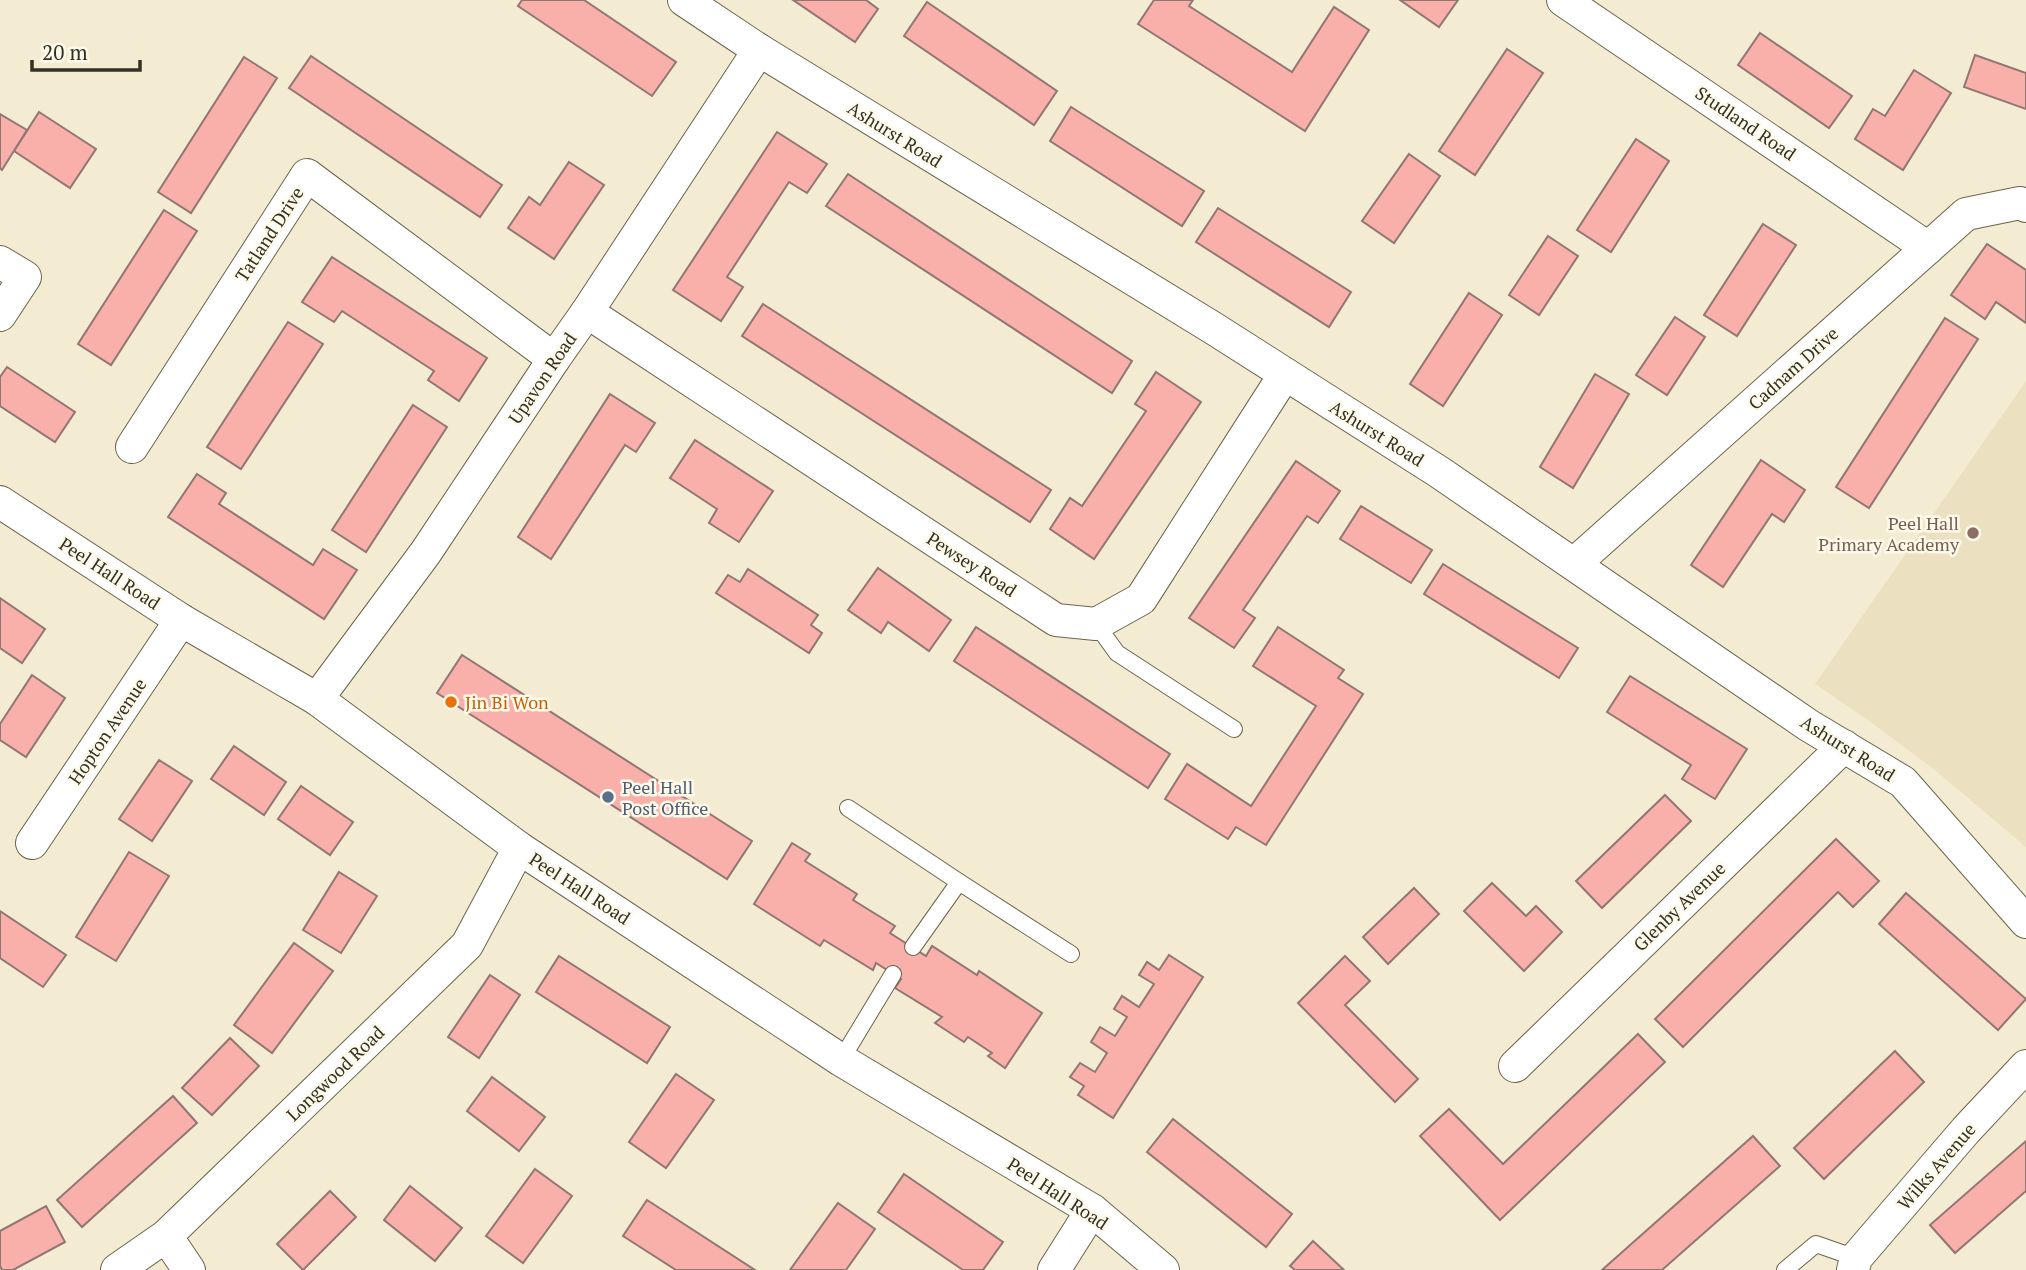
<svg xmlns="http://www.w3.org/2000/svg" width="2026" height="1270" font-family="'PT Serif',serif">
<rect width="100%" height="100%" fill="#f4ecd2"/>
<path fill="#ebe1c0" d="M 2026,381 L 2026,847 L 1935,770 L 1868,720 L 1815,684 Z"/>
<g fill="#fab0aa" stroke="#927673" stroke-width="2">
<path d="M 522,0 L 584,0 L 676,62 L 652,96 L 518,6 Z"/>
<path d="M 793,0 L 866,0 L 878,9 L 855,42 Z"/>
<path d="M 1154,0 L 1193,0 L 1189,6 L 1292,72 L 1334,7 L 1369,30 L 1305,131 L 1138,24 Z"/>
<path d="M 1400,0 L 1458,0 L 1439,27 Z"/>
<path d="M 927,2 L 1057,91 L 1034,125 L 904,36 Z"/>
<path d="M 1760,33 L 1852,96 L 1829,128 L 1738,65 Z"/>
<path d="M 1507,49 L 1543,73 L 1475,175 L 1439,151 Z"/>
<path d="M 1975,55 L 2026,73 L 2026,109 L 1964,87 Z"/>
<path d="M 311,56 L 502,185 L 480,217 L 289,88 Z"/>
<path d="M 244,57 L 277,78 L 191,213 L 158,192 Z"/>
<path d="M 1914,70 L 1951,93 L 1903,170 L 1855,139 L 1873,109 L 1885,116 Z"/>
<path d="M 1071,107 L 1204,191 L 1182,226 L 1050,141 Z"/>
<path d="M 39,112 L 96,149 L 70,188 L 14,151 Z"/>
<path d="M 0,114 L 27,130 L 2,170 L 0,168 Z"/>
<path d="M 777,132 L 827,164 L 807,193 L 789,182 L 727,277 L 743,287 L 721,321 L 673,290 Z"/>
<path d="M 1636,139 L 1669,161 L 1611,252 L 1577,230 Z"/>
<path d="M 1409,154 L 1440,176 L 1394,243 L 1362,221 Z"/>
<path d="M 569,162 L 604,185 L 554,259 L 508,228 L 529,197 L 540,205 Z"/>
<path d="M 848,174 L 1132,361 L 1112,393 L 826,206 Z"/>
<path d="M 1218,208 L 1351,292 L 1329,327 L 1196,242 Z"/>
<path d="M 164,210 L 197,231 L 111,365 L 78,344 Z"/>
<path d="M 1763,224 L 1796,245 L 1737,336 L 1704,315 Z"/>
<path d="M 1548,236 L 1578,256 L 1539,315 L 1509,295 Z"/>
<path d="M 1987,244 L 2026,270 L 2026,323 L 1996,302 L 1985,319 L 1951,295 Z"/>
<path d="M 332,257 L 487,358 L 459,401 L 428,380 L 434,371 L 342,311 L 334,322 L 302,302 Z"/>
<path d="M 1469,293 L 1502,315 L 1443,406 L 1410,384 Z"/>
<path d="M 763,304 L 1051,490 L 1030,522 L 742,336 Z"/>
<path d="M 1675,317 L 1705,337 L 1667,395 L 1636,375 Z"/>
<path d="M 1945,318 L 1978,339 L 1869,508 L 1836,487 Z"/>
<path d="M 288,322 L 323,344 L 241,469 L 207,447 Z"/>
<path d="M 7,367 L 75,412 L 55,442 L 0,406 L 0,377 Z"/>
<path d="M 1156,372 L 1201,402 L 1094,559 L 1050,529 L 1070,498 L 1082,506 L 1146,411 L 1135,404 Z"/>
<path d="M 1595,374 L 1629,394 L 1573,488 L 1540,467 Z"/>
<path d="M 610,394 L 655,423 L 636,452 L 625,445 L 551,559 L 518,537 Z"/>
<path d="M 413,405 L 447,427 L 366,552 L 332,530 Z"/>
<path d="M 695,440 L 773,491 L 739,542 L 709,523 L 717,509 L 670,478 Z"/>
<path d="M 1761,460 L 1805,490 L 1784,522 L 1772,514 L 1723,587 L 1691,565 Z"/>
<path d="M 1296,461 L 1340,491 L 1318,523 L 1307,516 L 1243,610 L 1255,618 L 1234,648 L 1189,618 Z"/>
<path d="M 197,474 L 226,493 L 219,504 L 313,565 L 323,549 L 357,570 L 324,619 L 168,517 Z"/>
<path d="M 1361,506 L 1432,550 L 1411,583 L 1340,539 Z"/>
<path d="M 1443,564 L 1578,648 L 1559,678 L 1424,594 Z"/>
<path d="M 878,568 L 951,620 L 929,651 L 888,622 L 881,633 L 848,610 Z"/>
<path d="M 748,569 L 818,615 L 811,625 L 822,633 L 809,653 L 716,593 L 728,575 L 740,582 Z"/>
<path d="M 0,598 L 45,629 L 22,663 L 0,648 Z"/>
<path d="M 976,627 L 1170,754 L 1148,788 L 954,661 Z"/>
<path d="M 1278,627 L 1344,670 L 1338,678 L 1363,694 L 1266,845 L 1236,827 L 1228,839 L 1165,799 L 1187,764 L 1251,806 L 1316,706 L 1253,666 Z"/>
<path d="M 462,655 L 752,841 L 727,879 L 437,693 Z"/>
<path d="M 32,675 L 65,698 L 26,757 L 0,740 L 0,724 Z"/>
<path d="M 1630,676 L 1747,749 L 1715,799 L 1682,779 L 1691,765 L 1607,712 Z"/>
<path d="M 234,746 L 286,782 L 264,815 L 211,779 Z"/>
<path d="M 159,760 L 192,781 L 152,841 L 119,819 Z"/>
<path d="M 301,786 L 353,822 L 330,855 L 278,819 Z"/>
<path d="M 1665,795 L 1691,821 L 1602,908 L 1576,881 Z"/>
<path d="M 1836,839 L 1879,881 L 1853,907 L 1838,892 L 1683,1047 L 1655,1019 Z"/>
<path d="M 792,843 L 810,854 L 805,861 L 857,894 L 853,900 L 895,926 L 890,933 L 926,956 L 932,946 L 977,975 L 979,971 L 1042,1013 L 1005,1068 L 988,1056 L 992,1053 L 968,1037 L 964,1042 L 935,1023 L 942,1017 L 895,988 L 901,979 L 876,963 L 873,970 L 824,940 L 820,946 L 754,904 Z"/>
<path d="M 129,852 L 169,876 L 116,961 L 76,937 Z"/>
<path d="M 339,872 L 377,896 L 341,953 L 303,930 Z"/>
<path d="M 1492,883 L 1526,916 L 1536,906 L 1562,932 L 1524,971 L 1464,911 Z"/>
<path d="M 1414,888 L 1439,914 L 1388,964 L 1363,937 Z"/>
<path d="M 1906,893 L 2026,999 L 1998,1030 L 1879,924 Z"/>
<path d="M 0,911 L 66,955 L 43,987 L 0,958 Z"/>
<path d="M 294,943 L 333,971 L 272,1053 L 234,1025 Z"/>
<path d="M 1169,955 L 1203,977 L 1113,1118 L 1078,1095 L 1084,1086 L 1070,1077 L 1080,1063 L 1095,1072 L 1107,1053 L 1091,1042 L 1100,1027 L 1115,1036 L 1127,1017 L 1114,1009 L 1122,996 L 1139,1007 L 1154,984 L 1139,975 L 1147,962 L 1159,970 Z"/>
<path d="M 559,956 L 670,1027 L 647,1063 L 536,992 Z"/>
<path d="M 1345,956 L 1370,981 L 1345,1005 L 1418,1079 L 1395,1102 L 1298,1003 Z"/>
<path d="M 490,975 L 520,995 L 479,1058 L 448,1037 Z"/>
<path d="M 1638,1034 L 1665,1062 L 1500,1220 L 1420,1136 L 1449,1109 L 1503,1164 Z"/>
<path d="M 230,1038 L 259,1066 L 212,1115 L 182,1088 Z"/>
<path d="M 1895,1051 L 1924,1082 L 1824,1179 L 1794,1148 Z"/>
<path d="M 676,1074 L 714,1100 L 666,1168 L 629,1142 Z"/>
<path d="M 492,1077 L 545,1117 L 519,1151 L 467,1111 Z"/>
<path d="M 173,1096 L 197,1123 L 82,1227 L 57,1200 Z"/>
<path d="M 1173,1119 L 1292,1214 L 1266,1247 L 1147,1152 Z"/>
<path d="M 1753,1136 L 1780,1166 L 1662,1270 L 1602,1270 Z"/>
<path d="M 2026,1141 L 2026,1191 L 1955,1253 L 1930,1225 Z"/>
<path d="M 535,1169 L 572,1196 L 523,1263 L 486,1236 Z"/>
<path d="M 904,1174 L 1003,1242 L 983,1270 L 963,1270 L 878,1212 Z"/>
<path d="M 410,1186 L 462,1228 L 435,1261 L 384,1220 Z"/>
<path d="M 330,1191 L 356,1217 L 303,1270 L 277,1244 Z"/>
<path d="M 647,1200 L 755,1270 L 676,1270 L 623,1236 Z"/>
<path d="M 838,1203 L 875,1229 L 846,1270 L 790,1270 Z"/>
<path d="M 46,1206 L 65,1242 L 13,1270 L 2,1270 L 0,1266 L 0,1231 Z"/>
<path d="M 1313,1241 L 1344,1270 L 1295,1270 L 1290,1266 Z"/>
</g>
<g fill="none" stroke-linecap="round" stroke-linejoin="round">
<g stroke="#6b644d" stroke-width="18">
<g id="lane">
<path d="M 1096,624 L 1117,653 L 1234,729"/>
<path d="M 848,808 L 959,882 L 1071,954"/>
<path d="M 913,947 L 959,882"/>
<path d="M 841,1060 L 893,974"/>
<path d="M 1785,1270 L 1816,1244 L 1856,1258"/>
</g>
</g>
<g stroke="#6b644d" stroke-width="34">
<g id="street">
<path d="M 684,0 L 759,50 L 1213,328 L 1439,472 L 1808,725 L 1903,782 L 2026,922"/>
<path d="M 1563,0 L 1928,248"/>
<path d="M 0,262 L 25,277 L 0,315"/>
<path d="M 587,312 L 1056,620 L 1096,624 L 1141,599 L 1285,374"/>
<path d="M 132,447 L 307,175 L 554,359"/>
<path d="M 0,502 L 181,620 L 317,699 L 519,848 L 841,1060 L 1092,1210 L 1163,1270"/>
<path d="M 1574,564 L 1966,214 L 2020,203 L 2026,206"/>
<path d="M 317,699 L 426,552 L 554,359 L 587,312 L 759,50"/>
<path d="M 32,843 L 181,620"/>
<path d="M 1515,1066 L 1844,746"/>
<path d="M 166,1236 L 189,1270"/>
<path d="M 117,1270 L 166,1236 L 467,945 L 519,848"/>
<path d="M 1054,1270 L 1092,1210"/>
<path d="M 1853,1270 L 1856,1258 L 1966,1130 L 2026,1066"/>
</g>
</g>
<use href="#lane" stroke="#fff" stroke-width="16"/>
<use href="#street" stroke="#fff" stroke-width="32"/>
</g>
<circle fill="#8d6e63" stroke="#fefaea" stroke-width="2.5" cx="1973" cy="533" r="7"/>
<circle fill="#e8710a" stroke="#fefaea" stroke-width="2.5" cx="451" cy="702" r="7"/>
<circle fill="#5c6f8a" stroke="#fefaea" stroke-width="2.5" cx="608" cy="797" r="7"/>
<g text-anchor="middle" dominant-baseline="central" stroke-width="5" stroke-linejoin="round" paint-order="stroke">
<g font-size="18" fill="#333026" stroke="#fefaea">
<text transform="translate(1746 123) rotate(34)">Studland Road</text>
<text transform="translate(895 134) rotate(32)">Ashurst Road</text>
<text transform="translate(269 234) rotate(-57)">Tatland Drive</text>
<text transform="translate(1793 368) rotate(-42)">Cadnam Drive</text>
<text transform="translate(542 378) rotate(-56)">Upavon Road</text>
<text transform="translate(1377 433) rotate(32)">Ashurst Road</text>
<text transform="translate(972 564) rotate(33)">Pewsey Road</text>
<text transform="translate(110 573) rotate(33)">Peel Hall Road</text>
<text transform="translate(107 731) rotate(-56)">Hopton Avenue</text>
<text transform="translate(1848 748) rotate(32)">Ashurst Road</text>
<text transform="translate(580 888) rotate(33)">Peel Hall Road</text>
<text transform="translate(1679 906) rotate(-44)">Glenby Avenue</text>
<text transform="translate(335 1073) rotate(-44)">Longwood Road</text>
<text transform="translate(1936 1166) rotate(-49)">Wilks Avenue</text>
<text transform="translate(1058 1193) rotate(33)">Peel Hall Road</text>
</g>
<g font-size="18" fill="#785e54" stroke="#fefaea" text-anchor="end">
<text x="1959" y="523">Peel Hall<tspan x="1959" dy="21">Primary Academy</tspan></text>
</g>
<g font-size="18" fill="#c56008" stroke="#fefaea" text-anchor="start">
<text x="465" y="702">Jin Bi Won</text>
</g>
<g font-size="18" fill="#4e5e75" stroke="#fefaea" text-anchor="start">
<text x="622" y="787">Peel Hall<tspan x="622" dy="21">Post Office</tspan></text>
</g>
</g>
<path d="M32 60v10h108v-10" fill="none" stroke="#333026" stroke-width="3.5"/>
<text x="42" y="60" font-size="21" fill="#333026" stroke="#fefaea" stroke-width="5" paint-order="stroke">20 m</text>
</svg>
